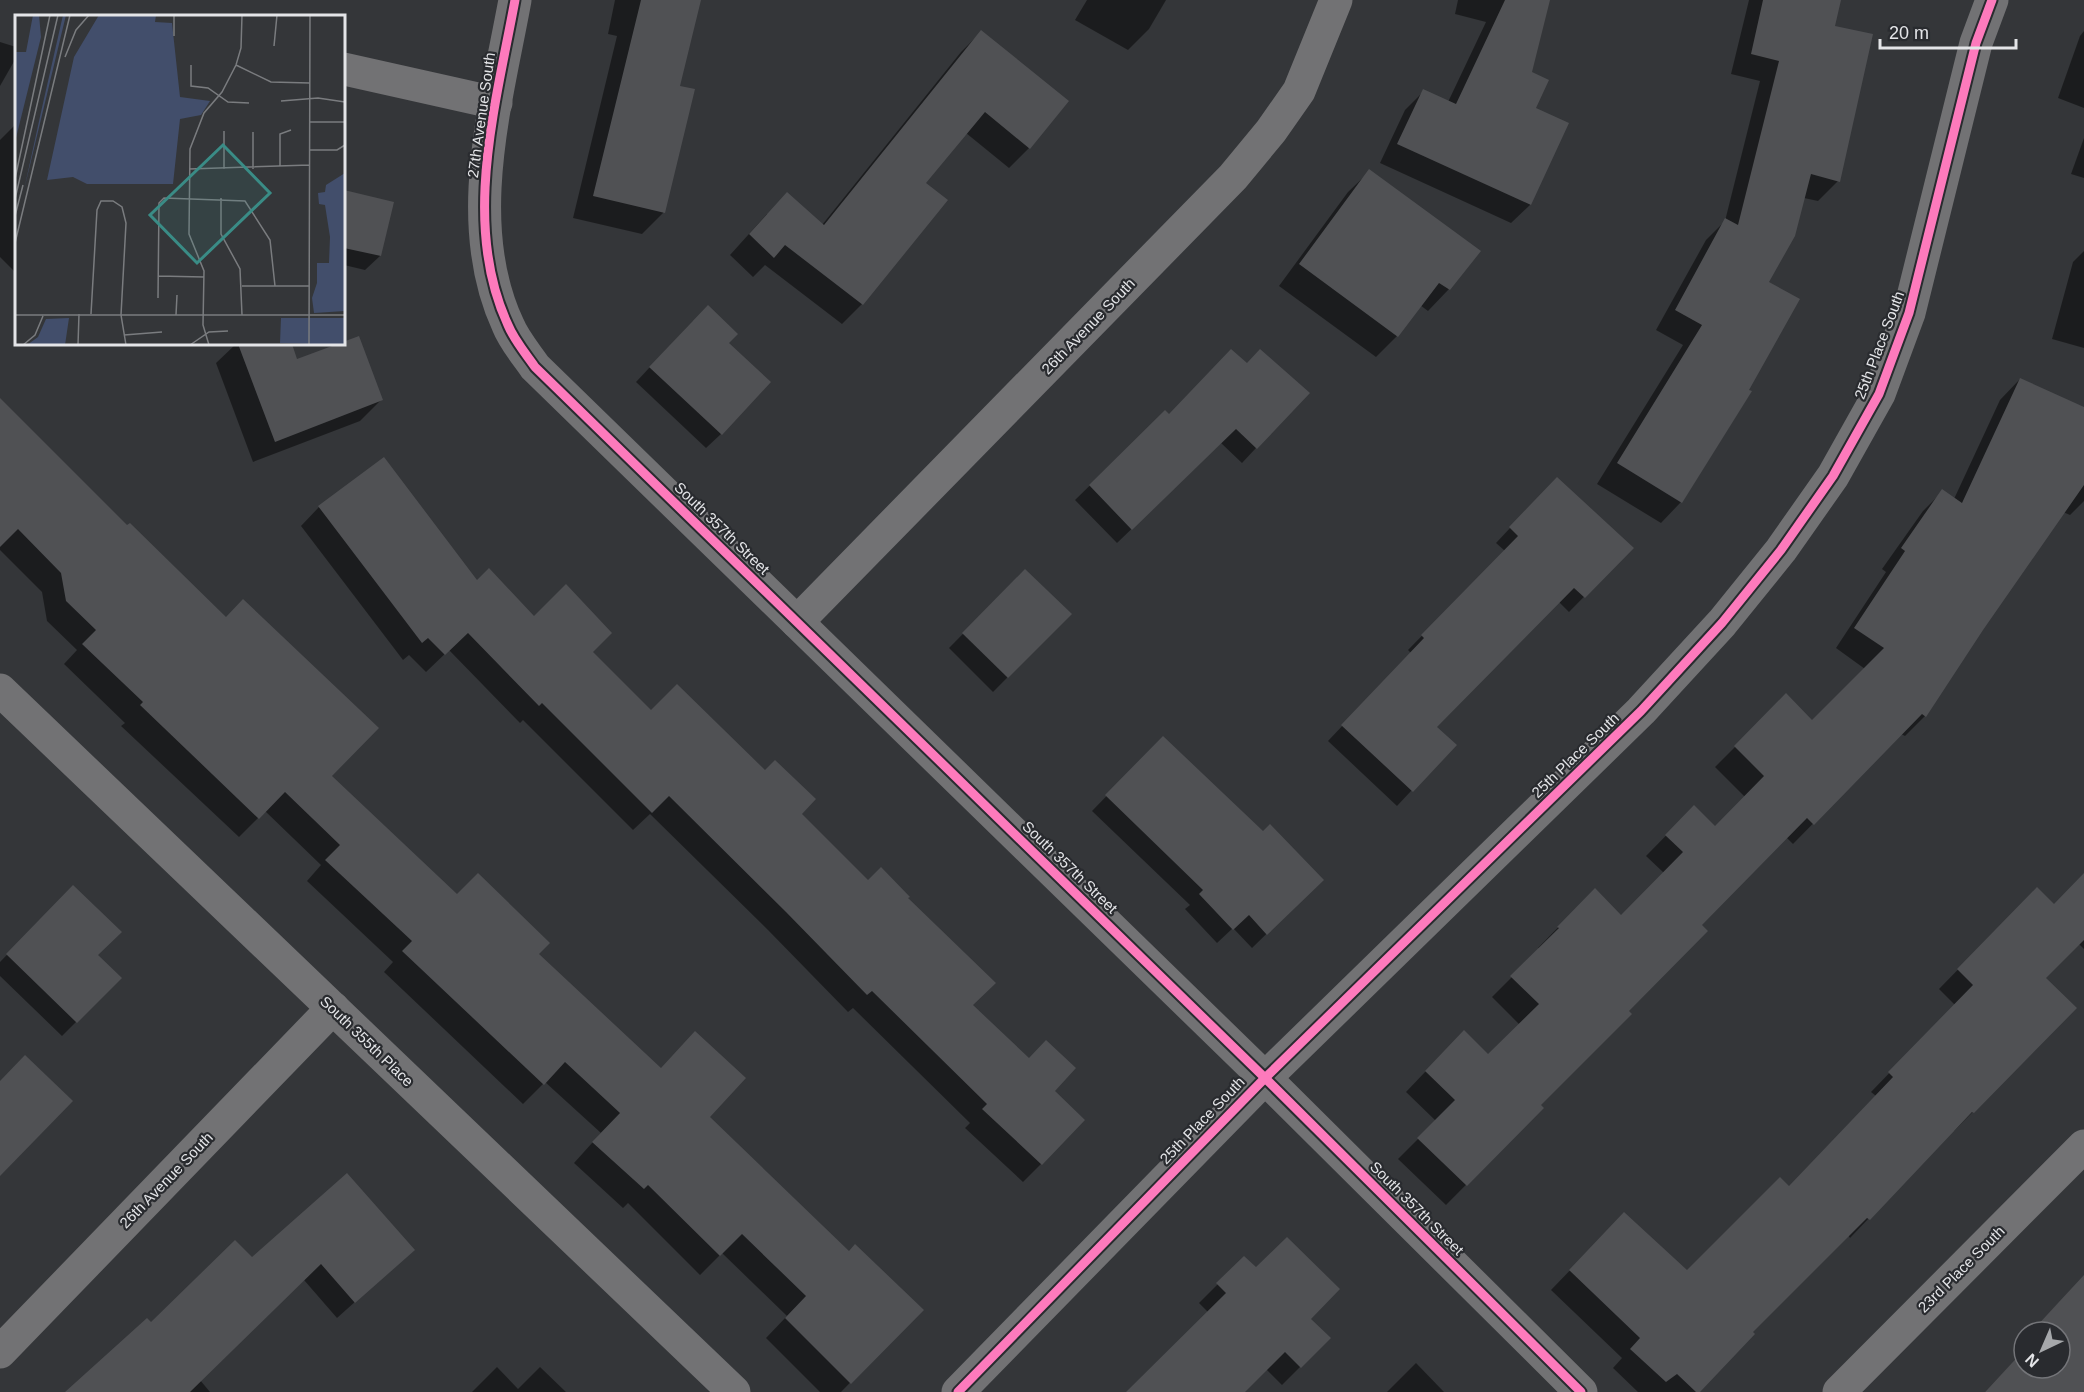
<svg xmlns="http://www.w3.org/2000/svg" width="2084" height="1392" font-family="Helvetica,sans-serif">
<rect width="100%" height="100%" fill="#343639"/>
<g fill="#0007">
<path d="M 615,0 L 700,0 L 678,87 L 693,90 L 663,213 L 642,234 L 573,218 L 617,36 L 608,34 Z"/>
<path d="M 1087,0 L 1166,0 L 1149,29 L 1128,50 L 1075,20 Z"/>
<path d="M 1458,0 L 1549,0 L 1530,73 L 1534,108 L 1567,124 L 1530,205 L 1511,223 L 1380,163 L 1405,110 L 1424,91 L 1448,102 L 1486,22 L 1455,14 Z"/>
<path d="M 1749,0 L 1840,0 L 1833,27 L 1838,181 L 1818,201 L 1804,198 L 1767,283 L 1747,390 L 1750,392 L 1681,502 L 1661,523 L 1597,484 L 1683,345 L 1656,330 L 1706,240 L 1725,221 L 1760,81 L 1731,74 Z"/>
<path d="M 2084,31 L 2084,108 L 2058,98 L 2080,36 Z"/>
<path d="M 981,32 L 1029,148 L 1009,168 L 966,133 L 924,184 L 862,304 L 842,324 L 765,265 L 753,277 L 730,255 L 767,214 L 822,225 L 961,52 Z"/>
<path d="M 0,42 L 16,47 L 16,58 L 0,86 Z"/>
<path d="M 16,124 L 16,273 L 0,257 L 0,140 Z"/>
<path d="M 2084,138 L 2084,178 L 2071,174 Z"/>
<path d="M 1370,171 L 1449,289 L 1428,311 L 1420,305 L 1397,336 L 1376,357 L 1279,286 L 1348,192 Z"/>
<path d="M 344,191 L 392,203 L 380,256 L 365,270 L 344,265 Z"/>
<path d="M 2084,251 L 2084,348 L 2052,339 L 2073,262 Z"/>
<path d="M 693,321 L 721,434 L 706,448 L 636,382 Z"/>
<path d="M 236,344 L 290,344 L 296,361 L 381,400 L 360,421 L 253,462 L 216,363 Z"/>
<path d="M 1231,351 L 1256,448 L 1242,463 L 1221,443 L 1117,543 L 1075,500 L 1165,412 L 1169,416 Z"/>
<path d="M 2020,379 L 2084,409 L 2084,501 L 2070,515 L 2063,512 L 1982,630 L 1925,716 L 1905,736 L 1901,734 L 1793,844 L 1786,837 L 1700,925 L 1539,1105 L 1542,1108 L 1446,1205 L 1398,1159 L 1436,1121 L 1406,1092 L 1444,1052 L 1488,1056 L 1520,1025 L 1492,997 L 1540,949 L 1538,948 L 1575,910 L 1621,917 L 1664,873 L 1646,856 L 1694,807 L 1715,828 L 1745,797 L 1715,767 L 1786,696 L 1812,722 L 1865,669 L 1836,648 L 1886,572 L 1882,569 L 1923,511 L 1943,491 L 1954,499 L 2000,400 Z"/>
<path d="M 0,400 L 330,777 L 457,895 L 537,954 L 849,1253 L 921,1310 L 841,1392 L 820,1392 L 766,1338 L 787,1316 L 722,1253 L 700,1275 L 628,1203 L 623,1208 L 574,1163 L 601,1133 L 545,1082 L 523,1104 L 384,972 L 393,962 L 307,881 L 321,865 L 265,811 L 239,837 L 121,726 L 125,723 L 64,664 L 77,650 L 47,621 L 42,592 L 0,550 Z"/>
<path d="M 1543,493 L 1632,548 L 1569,612 L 1558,601 L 1435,727 L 1454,745 L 1397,806 L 1328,741 L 1411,653 L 1408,650 L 1505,551 L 1496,543 Z"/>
<path d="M 319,507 L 476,582 L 591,652 L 651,712 L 800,814 L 868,882 L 906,898 L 971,1005 L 1053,1091 L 1041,1164 L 1023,1182 L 965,1128 L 970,1123 L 853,1008 L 848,1012 L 768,930 L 650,814 L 633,830 L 523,720 L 520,723 L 449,650 L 426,672 L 409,655 L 403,660 L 301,526 Z"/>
<path d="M 1025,571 L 1070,614 L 993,692 L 949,648 Z"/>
<path d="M 1163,738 L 1263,833 L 1322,880 L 1252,948 L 1233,928 L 1217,943 L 1185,909 L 1190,905 L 1092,811 Z"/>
<path d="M 2084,874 L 2084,949 L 2078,943 L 2044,978 L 2075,1008 L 1954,1131 L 1953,1130 L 1850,1238 L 1848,1235 L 1751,1332 L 1698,1392 L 1638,1392 L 1613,1368 L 1622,1358 L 1551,1290 L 1606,1233 L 1687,1272 L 1789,1187 L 1876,1096 L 1871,1092 L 1955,1005 L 1939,989 L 2018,908 L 2054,906 Z"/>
<path d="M 73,887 L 96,955 L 120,978 L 62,1036 L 0,976 L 0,962 Z"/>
<path d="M 413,1250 L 337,1318 L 304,1280 L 200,1380 L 210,1392 L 68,1392 L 151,1324 L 251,1259 Z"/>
<path d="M 1244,1258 L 1329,1338 L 1282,1385 L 1266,1369 L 1243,1392 L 1128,1392 L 1208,1312 L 1199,1303 Z"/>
<path d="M 2084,1299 L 2084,1392 L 1985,1392 L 2021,1354 L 2015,1349 L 2024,1340 L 2024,1368 L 2060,1368 L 2060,1332 L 2031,1332 L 2055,1307 Z"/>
<path d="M 1416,1363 L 1444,1392 L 1387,1392 Z"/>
<path d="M 497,1367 L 518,1389 L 540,1367 L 566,1392 L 472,1392 Z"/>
</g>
<g fill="#505154">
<path d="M 641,0 L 701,0 L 680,86 L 695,89 L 665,213 L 593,196 Z"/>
<path d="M 1505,0 L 1550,0 L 1532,72 L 1549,80 L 1536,108 L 1569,123 L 1531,205 L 1397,144 L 1423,89 L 1456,104 Z"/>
<path d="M 1763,0 L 1841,0 L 1835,26 L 1873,34 L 1840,182 L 1811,174 L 1795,236 L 1769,282 L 1800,299 L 1749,390 L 1752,391 L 1682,503 L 1617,463 L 1702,325 L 1675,310 L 1725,218 L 1738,225 L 1779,61 L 1751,54 Z"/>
<path d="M 981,30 L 1069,101 L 1030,149 L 985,112 L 926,183 L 948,200 L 863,305 L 785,245 L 774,258 L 749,234 L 787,192 L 824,225 Z"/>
<path d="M 1369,169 L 1481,251 L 1450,290 L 1439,283 L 1398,337 L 1299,264 Z"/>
<path d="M 344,190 L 394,202 L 381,256 L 344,248 Z"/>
<path d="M 708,305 L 738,334 L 729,343 L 771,382 L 722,435 L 649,367 Z"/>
<path d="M 359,336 L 383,400 L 275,442 L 238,344 L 292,344 L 297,359 Z"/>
<path d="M 1231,349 L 1247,363 L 1260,349 L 1310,393 L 1257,449 L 1236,429 L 1132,530 L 1089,485 L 1165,410 L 1169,414 Z"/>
<path d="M 2020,378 L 2084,407 L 2084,485 L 1983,630 L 1926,717 L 1922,714 L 1814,825 L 1807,818 L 1702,925 L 1708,931 L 1629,1011 L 1632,1014 L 1541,1105 L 1544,1108 L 1467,1186 L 1417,1138 L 1455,1100 L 1425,1071 L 1464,1030 L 1488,1054 L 1539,1004 L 1510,976 L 1559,928 L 1557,927 L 1595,888 L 1621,915 L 1683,852 L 1665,835 L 1694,805 L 1715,826 L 1764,776 L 1734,746 L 1786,693 L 1812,720 L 1884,648 L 1854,628 L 1905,551 L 1901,548 L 1942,489 L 1962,503 Z"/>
<path d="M 0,398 L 127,525 L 130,523 L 226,617 L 243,599 L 379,728 L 332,776 L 457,894 L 478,873 L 550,943 L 539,954 L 661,1068 L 695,1031 L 746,1078 L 710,1117 L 849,1251 L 855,1244 L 924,1310 L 851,1384 L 785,1318 L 806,1296 L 742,1234 L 720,1256 L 648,1185 L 644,1189 L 592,1142 L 620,1113 L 565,1062 L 544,1085 L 402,951 L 412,941 L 325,860 L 340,845 L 285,792 L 259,819 L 140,705 L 143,702 L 82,644 L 96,630 L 66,601 L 61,573 L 18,529 L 0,547 Z"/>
<path d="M 384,457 L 477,580 L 489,568 L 534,616 L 566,584 L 612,633 L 593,652 L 651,710 L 677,684 L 765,770 L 775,760 L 816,799 L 802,814 L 868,880 L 881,867 L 910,897 L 908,898 L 996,983 L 973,1005 L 1029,1058 L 1046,1040 L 1076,1068 L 1055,1091 L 1085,1120 L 1042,1165 L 982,1109 L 987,1104 L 872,991 L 867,995 L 786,912 L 669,796 L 652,813 L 542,703 L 539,706 L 468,633 L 445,655 L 428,638 L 422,643 L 318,506 Z"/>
<path d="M 1557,477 L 1634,548 L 1585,598 L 1574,588 L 1437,727 L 1457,745 L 1413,792 L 1341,725 L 1424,638 L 1421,635 L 1518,536 L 1509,527 Z"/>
<path d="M 1025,569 L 1072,614 L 1008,678 L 962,633 Z"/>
<path d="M 1163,736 L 1263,831 L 1270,824 L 1324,880 L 1267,935 L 1249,915 L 1233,930 L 1199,894 L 1203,890 L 1105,795 Z"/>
<path d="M 2084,873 L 2084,940 L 2046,978 L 2077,1008 L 1974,1113 L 1972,1112 L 1870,1220 L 1867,1218 L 1753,1332 L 1755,1334 L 1700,1392 L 1696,1392 L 1677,1374 L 1666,1382 L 1630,1349 L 1640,1338 L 1569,1270 L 1624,1212 L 1687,1270 L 1780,1177 L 1789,1186 L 1893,1077 L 1888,1072 L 1973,985 L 1957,969 L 2037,887 L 2054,904 Z"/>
<path d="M 73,885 L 122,932 L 98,955 L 122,978 L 77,1023 L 6,954 Z"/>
<path d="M 25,1055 L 73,1101 L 0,1176 L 0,1081 Z"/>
<path d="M 347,1173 L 415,1250 L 355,1303 L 321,1264 L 190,1392 L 65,1392 L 147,1318 L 151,1322 L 235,1240 L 252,1257 Z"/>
<path d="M 1287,1237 L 1340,1289 L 1311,1319 L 1331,1338 L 1301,1368 L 1285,1352 L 1245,1392 L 1126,1392 L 1226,1293 L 1216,1283 L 1244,1256 L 1256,1267 Z"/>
<path d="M 2084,1275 L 2084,1392 L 1985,1392 L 2024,1350 L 2024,1368 L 2060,1368 L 2060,1332 L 2035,1332 L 2033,1330 Z"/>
</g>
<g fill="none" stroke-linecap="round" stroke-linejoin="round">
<g stroke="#727274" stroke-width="33">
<path d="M 515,0 C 496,104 461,224 508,325 C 514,340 526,354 535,367 L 1265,1078 L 1581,1392"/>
<path d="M 344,69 L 496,103"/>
<path d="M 797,622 L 1233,177 L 1271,131 L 1299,91 L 1336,0"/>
<path d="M 0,690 L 734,1392"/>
<path d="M 0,1352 L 333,1008"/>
<path d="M 958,1392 L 1265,1078 L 1641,711 L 1722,623 L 1781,550 L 1833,476 L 1879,394 L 1909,313 L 1976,43 L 1992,0"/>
<path d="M 1839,1392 L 2084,1146"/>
</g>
<g stroke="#292b2f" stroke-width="13">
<g id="cycleway">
<path d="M 515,0 C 496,104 461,224 508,325 C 514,340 526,354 535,367 L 1265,1078 L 1581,1392"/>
<path d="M 958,1392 L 1265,1078 L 1641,711 L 1722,623 L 1781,550 L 1833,476 L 1879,394 L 1909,313 L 1976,43 L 1992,0"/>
</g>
</g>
<use href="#cycleway" stroke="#fd7abc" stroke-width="9"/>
</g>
<g text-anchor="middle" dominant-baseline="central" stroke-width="4.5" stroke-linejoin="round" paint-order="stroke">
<g font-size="15" fill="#e4e5e8" stroke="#292b2f">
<text transform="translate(481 115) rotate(-82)">27th Avenue South</text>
<text transform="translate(1088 326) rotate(-46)">26th Avenue South</text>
<text transform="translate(1879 345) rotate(-69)">25th Place South</text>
<text transform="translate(722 528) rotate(44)">South 357th Street</text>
<text transform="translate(1575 755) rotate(-44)">25th Place South</text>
<text transform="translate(1070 867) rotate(44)">South 357th Street</text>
<text transform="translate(367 1041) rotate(44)">South 355th Place</text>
<text transform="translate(1202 1120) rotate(-46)">25th Place South</text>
<text transform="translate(166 1180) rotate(-46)">26th Avenue South</text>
<text transform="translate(1417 1208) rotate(45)">South 357th Street</text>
<text transform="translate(1961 1269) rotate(-45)">23rd Place South</text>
</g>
</g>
<g transform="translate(15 15)">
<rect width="330" height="330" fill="#343639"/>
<path d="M 18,0 L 24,0 L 26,22 L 0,127 L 0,37 L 11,37 ZM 48,0 L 51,0 L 9,175 L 26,97 ZM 84,0 L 141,0 L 140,7 L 157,8 L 165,82 L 195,86 L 186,100 L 165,104 L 158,169 L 72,169 L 58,162 L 32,165 L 59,42 ZM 330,158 L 330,296 L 299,298 L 297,283 L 302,268 L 302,248 L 314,248 L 315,222 L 310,190 L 304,189 L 303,178 L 310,177 L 311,170 ZM 54,303 L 50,330 L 12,330 L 23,322 L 31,304 ZM 266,303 L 330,303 L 330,330 L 265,328 Z" fill="#424e6b"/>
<path fill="none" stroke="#7a7c7f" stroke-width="1.5" d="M 159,0 L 159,21M 259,31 L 262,0M 50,42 L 61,15 L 74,0M 176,50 L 176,71 L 193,73 L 213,87 L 234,88M 221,50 L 256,67 L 295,68M 266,86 L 303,83 L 330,87M 295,107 L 330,107M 295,135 L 322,135 L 330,130M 265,151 L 265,119 L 276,115M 174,154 L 295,150M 209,154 L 209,116M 238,154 L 238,117M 0,164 L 35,0M 206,183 L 206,219 L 225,254 L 227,300M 0,184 L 43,0M 0,201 L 8,170M 0,228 L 55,0M 143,261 L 189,262M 227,271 L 294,271M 143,283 L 144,188 L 149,183 L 230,186 L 255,225 L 260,271M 76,299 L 82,195 L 86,186 L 98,186 L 107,192 L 111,208 L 106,300 L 111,330M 0,300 L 330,300M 161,300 L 162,280M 109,320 L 147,317M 8,330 L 20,320 L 28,301M 63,330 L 64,299M 175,330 L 194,317 L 213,316M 194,330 L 188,310 L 189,256 L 174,219 L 175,134 L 189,98 L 207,77 L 221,50 L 226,33 L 227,0M 294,330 L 295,0"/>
<path fill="#3a8c86" fill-opacity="0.15" stroke="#3a8c86" stroke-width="3" d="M 208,130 L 255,178 L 182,248 L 135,200 Z"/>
<rect width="330" height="330" fill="none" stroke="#e4e5e8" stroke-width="3"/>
</g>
<g transform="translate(2042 1350) rotate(224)"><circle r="28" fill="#292b2f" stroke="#747579" stroke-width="1.5"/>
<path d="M0-4.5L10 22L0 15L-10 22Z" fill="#a6a8ab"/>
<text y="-9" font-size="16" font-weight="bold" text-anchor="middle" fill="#e4e5e8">N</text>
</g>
<path d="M1880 39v9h136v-9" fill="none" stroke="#e4e5e8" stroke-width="3"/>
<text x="1889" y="39" font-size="18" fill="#e4e5e8" stroke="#292b2f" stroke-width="4.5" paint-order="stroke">20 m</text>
</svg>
